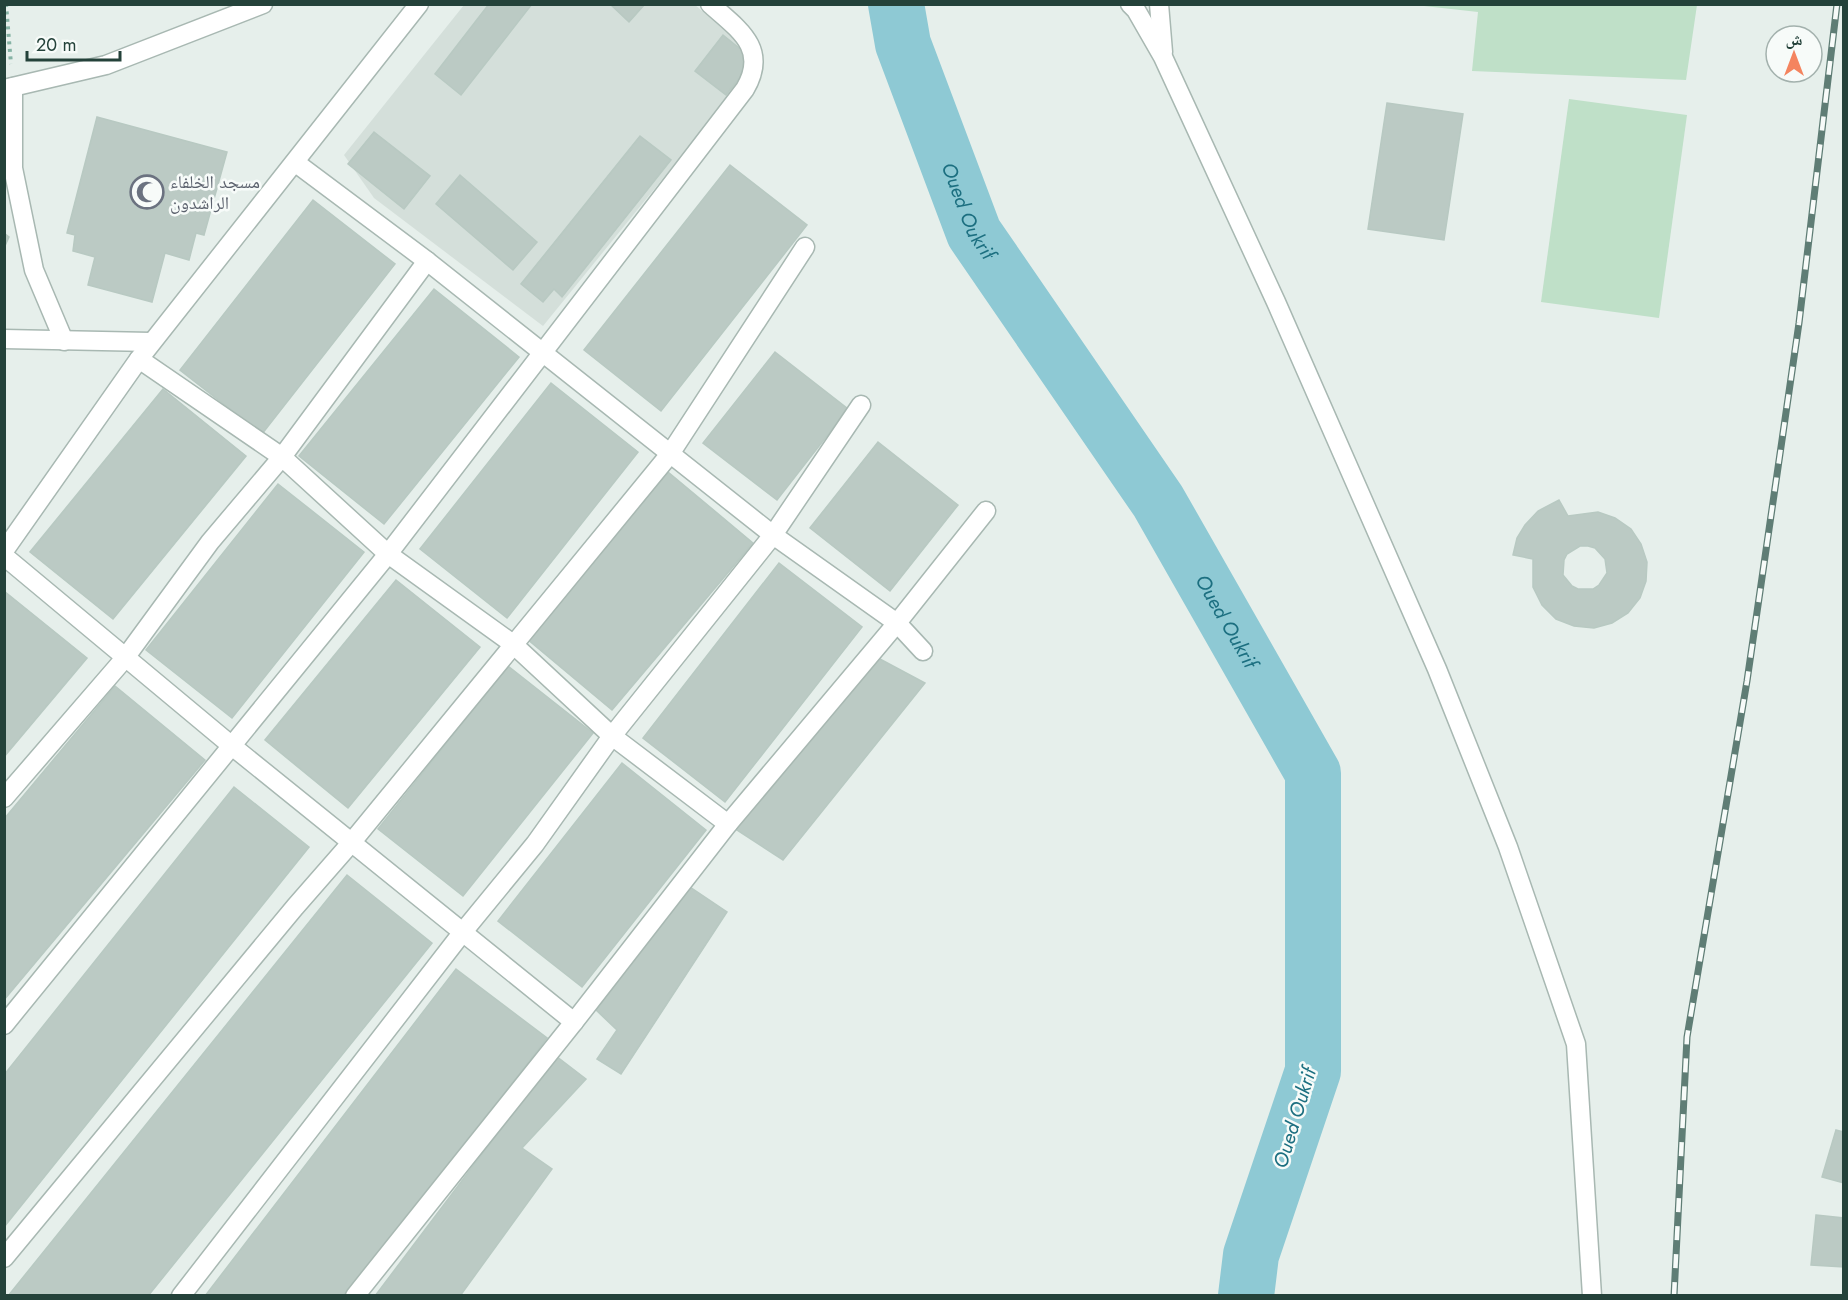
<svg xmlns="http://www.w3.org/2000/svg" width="1848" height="1300" font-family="Jost,'Noto Naskh Arabic',sans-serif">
<rect width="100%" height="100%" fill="#e6efeb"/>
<path fill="#d4dfda" d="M 464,5 L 695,5 L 760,59 L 543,326 L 374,198 L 344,155 Z"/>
<g fill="#bfe0c8">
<path d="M 1415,5 L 1697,5 L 1686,80 L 1472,71 L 1478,12 Z"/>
<path d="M 1569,99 L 1687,115 L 1659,318 L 1541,302 Z"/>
</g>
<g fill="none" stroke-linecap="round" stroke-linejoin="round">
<path stroke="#8ec9d4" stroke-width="56" id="s1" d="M 896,4 L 903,44 L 974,233 L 1158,501 L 1313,773 L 1313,1071 L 1251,1255 L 1246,1296"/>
</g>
<g fill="#bbcac4" stroke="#b8c9c2" stroke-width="1.5" fill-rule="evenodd">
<path d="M 489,4 L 532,4 L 461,95 L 435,74 Z"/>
<path d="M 610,4 L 645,4 L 629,22 Z"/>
<path d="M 723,35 L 754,60 L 726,95 L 695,71 Z"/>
<path d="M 1387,103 L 1463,114 L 1444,240 L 1368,229 Z"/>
<path d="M 97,117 L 227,152 L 204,235 L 196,233 L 189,260 L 165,253 L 152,302 L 88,285 L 95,257 L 73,251 L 75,235 L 67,233 Z"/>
<path d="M 374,132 L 430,176 L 404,209 L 348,164 Z"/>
<path d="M 640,136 L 671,160 L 562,297 L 554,289 L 543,302 L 521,284 Z"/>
<path d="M 730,165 L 807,225 L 661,411 L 584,350 Z"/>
<path d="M 460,175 L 537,242 L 513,270 L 436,204 Z"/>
<path d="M 313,200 L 395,264 L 262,434 L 180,370 Z"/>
<path d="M 4,233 L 9,237 L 4,248 Z"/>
<path d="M 434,289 L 519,357 L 384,524 L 299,456 Z"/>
<path d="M 775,352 L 848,409 L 777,500 L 703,443 Z"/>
<path d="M 551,383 L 638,452 L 507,618 L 420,549 Z"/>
<path d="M 163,389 L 246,456 L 113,619 L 30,552 Z"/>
<path d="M 878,442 L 958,505 L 890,591 L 810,528 Z"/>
<path d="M 668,472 L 753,543 L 612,710 L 527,639 Z"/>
<path d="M 278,484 L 364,552 L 232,718 L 146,650 Z"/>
<path d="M 1559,500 L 1568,516 L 1598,512 L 1615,518 L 1631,529 L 1641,544 L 1647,562 L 1646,581 L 1640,598 L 1628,613 L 1612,623 L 1594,628 L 1574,626 L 1556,619 L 1542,605 L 1533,587 L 1533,559 L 1513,555 L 1517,538 L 1525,525 L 1538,511 ZM 1580,546 L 1588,546 L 1595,548 L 1605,559 L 1607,573 L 1599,585 L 1593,589 L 1578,589 L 1572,586 L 1563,575 L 1564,560 L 1567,554 Z"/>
<path d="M 779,563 L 862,627 L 725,802 L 643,738 Z"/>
<path d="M 396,580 L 480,647 L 348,808 L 265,740 Z"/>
<path d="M 4,591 L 87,658 L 4,757 Z"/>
<path d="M 878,658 L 925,683 L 783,860 L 734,828 Z"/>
<path d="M 508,666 L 593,733 L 463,896 L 378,829 Z"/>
<path d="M 115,686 L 205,760 L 4,1000 L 4,819 Z"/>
<path d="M 622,763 L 706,830 L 582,987 L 498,921 Z"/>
<path d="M 234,787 L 309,847 L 4,1227 L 4,1075 Z"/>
<path d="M 347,875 L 432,943 L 148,1296 L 8,1296 Z"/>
<path d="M 690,887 L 727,912 L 621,1074 L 597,1059 L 617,1030 L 596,1010 Z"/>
<path d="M 456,969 L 547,1038 L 349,1296 L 205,1296 Z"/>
<path d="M 556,1056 L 586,1079 L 522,1148 L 552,1169 L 460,1296 L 375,1296 Z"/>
<path d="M 1836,1130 L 1844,1132 L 1844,1183 L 1822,1177 Z"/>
<path d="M 1816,1215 L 1844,1218 L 1844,1267 L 1811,1265 Z"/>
</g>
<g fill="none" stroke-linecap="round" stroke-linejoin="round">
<g stroke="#a8b8b2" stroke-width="21">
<g id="minor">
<path d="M 1130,4 L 1136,10 L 1163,57 L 1276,302 L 1437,669 L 1508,847 L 1576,1044 L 1592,1296"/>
<path d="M 1159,4 L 1163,52"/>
<path d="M 13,87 L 13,168 L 34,270 L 64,341"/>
<path d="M 4,89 L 106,65 L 263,4"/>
<path d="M 296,163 L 427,261 L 773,535 L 897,623 L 923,651"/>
<path d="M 4,339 L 151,342"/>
<path d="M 139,359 L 282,457 L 388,554 L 513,644 L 612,736 L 728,824"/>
<path d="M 4,551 L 139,359 L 419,4"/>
<path d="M 4,556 L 232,746 L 574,1022"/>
<path d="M 4,798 L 125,658 L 210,542 L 282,457 L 427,261"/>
<path d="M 4,1025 L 388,554 L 745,89 C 769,48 738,29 710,4"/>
<path d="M 4,1258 L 295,907 L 351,843 L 670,454 L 805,247"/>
<path d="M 181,1296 L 462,933 L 535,844 L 612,736 L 773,535 L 861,405"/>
<path d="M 355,1296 L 574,1022 L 728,824 L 897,623 L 986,511"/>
</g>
</g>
<path stroke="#86b3a5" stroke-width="4" stroke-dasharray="3 4.5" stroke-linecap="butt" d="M 6,4 L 11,64"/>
<use href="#minor" stroke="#fff" stroke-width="18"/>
<g stroke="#5f7d75" stroke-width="7">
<path id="rail" d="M 1674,1296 L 1687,1037 L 1747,681 L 1799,323 L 1837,4"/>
</g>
<use href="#rail" stroke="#f7fbf9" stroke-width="4.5" stroke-dasharray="14" stroke-linecap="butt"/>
</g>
<defs>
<g id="mosque-ring" transform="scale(1.725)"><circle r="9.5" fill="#f7fbf9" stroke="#6b7280" stroke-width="1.5"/><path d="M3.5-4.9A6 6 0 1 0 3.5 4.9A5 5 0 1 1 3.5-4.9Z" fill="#6b7280"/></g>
</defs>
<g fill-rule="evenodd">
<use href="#mosque-ring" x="147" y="192"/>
</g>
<g text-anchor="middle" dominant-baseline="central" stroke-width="5" stroke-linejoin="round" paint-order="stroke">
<g font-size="18" fill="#5b616d" stroke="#f7fbf9" text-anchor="start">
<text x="170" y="182">مسجد الخلفاء<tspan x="170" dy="21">الراشدون</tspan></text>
</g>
<g font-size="20" font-style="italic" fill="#1c6f80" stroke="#f7fbf9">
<text stroke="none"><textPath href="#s1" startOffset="220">Oued Oukrif</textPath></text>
<text stroke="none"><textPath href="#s1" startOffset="706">Oued Oukrif</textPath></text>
<text transform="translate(1295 1118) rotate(-73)">Oued Oukrif</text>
</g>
</g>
<rect width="1848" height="1300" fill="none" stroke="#24423a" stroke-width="12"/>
<g transform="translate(1794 54)"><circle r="28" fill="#f7fbf9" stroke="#a3b1ad" stroke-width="1.5"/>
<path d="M0-4.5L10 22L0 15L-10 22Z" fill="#f4845f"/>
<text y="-9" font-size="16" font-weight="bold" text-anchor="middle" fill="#24423a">ش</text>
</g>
<path d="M27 51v9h93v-9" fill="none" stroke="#24423a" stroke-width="3"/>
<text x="36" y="51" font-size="18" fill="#24423a" stroke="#f7fbf9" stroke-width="4.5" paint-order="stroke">20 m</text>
</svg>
